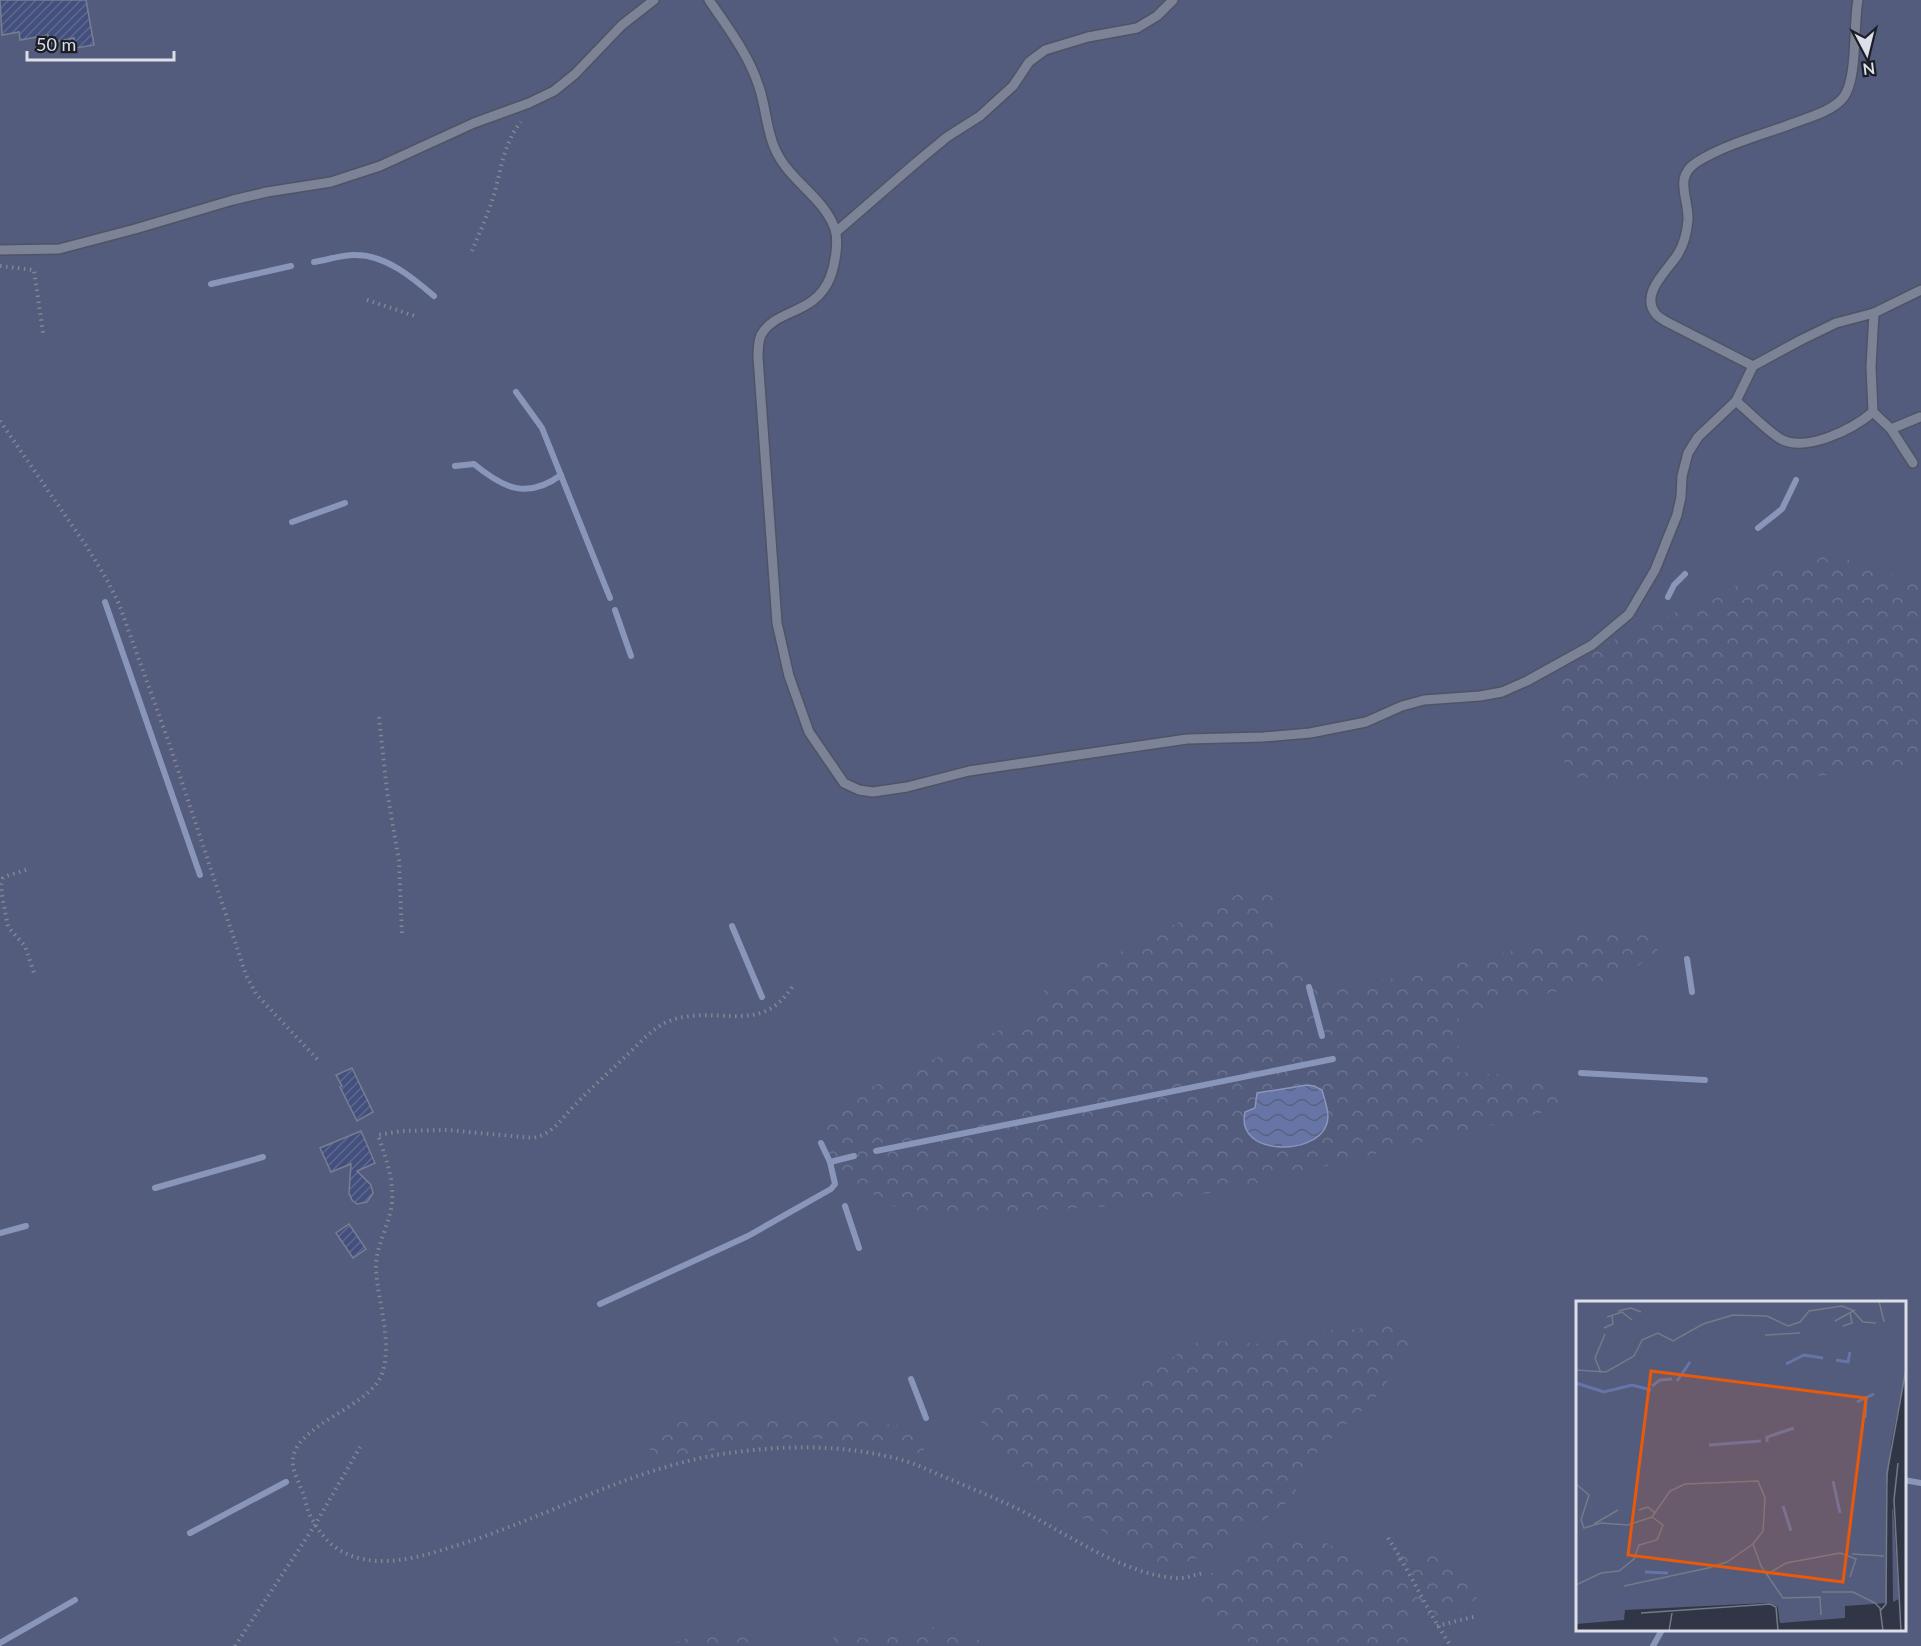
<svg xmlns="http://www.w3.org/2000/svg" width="1921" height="1646" font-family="Lato,sans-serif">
<defs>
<pattern id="forest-crowns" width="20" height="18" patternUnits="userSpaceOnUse" patternTransform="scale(1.5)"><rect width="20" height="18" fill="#535c7d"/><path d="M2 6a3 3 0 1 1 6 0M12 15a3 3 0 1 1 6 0" fill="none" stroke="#6b7390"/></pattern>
<pattern id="water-waves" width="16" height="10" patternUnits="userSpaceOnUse" patternTransform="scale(1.5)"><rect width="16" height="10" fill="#6775a6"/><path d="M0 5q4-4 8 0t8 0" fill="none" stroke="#586180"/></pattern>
<pattern id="building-hatch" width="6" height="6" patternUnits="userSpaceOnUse" patternTransform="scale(1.5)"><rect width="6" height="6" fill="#434f7d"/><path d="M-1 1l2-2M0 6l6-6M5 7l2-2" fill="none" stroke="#5e6890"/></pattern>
</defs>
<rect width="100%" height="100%" fill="#313647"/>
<path fill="#535c7d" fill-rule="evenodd" d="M 0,0 L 1921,0 L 1921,1646 L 0,1646 ZM 1578,1302 L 1904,1302 L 1904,1630 L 1578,1630 Z"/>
<g fill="url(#forest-crowns)">
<path d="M 1831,554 L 1921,585 L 1921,763 L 1773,782 L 1566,777 L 1555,666 L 1771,570 Z"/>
<path d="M 1251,889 L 1276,898 L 1275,942 L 1290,970 L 1323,986 L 1350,988 L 1609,929 L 1646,926 L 1658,950 L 1624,977 L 1459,1013 L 1458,1072 L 1554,1078 L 1573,1105 L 1225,1191 L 1100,1207 L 976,1213 L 899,1209 L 822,1165 L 825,1120 L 860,1092 L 1027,1018 L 1041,992 L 1213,905 Z"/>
<path d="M 1399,1326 L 1417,1339 L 1376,1397 L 1318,1451 L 1290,1501 L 1258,1524 L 1211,1552 L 1172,1568 L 1142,1559 L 1109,1535 L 1019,1477 L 983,1444 L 980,1406 L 1007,1389 L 1065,1394 L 1118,1389 L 1156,1368 L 1200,1340 L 1265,1344 L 1325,1331 Z"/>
<path d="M 751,1415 C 810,1416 868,1420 926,1430 L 923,1454 L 876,1444 L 814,1438 L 756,1439 L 694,1455 L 656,1460 L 642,1437 L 663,1424 Z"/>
<path d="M 1313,1536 L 1366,1564 L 1411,1554 L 1452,1550 L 1477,1598 L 1450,1619 L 1410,1625 L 1416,1646 L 1258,1646 L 1214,1625 L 1191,1595 L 1210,1574 L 1270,1538 Z"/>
<path d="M 928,1627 L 970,1634 L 988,1646 L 836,1646 L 833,1637 L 881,1639 Z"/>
<path d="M 705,1633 L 755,1639 L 757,1646 L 662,1646 Z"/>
</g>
<path fill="url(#water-waves)" stroke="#8a95ba" stroke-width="1.5" d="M 1307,1085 L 1314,1086 L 1322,1090 C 1325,1102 1331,1115 1326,1126 C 1314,1156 1235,1156 1245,1112 L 1255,1108 L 1257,1093 Z"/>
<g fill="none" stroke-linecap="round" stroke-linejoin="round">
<g stroke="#8a95ba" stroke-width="6">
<path d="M 314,262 C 328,260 343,254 356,255 C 386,255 413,278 434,296"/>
<path d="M 211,284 L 291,266"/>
<path d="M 516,392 L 542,428 L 610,598"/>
<path d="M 455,466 L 474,464 C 503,488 527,500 561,475"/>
<path d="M 292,522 L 345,503"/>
<path d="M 1758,528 L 1782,509 L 1796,480"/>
<path d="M 1668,597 L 1674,585 L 1685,574"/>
<path d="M 105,602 L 200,875"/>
<path d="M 615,610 L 631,656"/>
<path d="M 732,926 L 762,997"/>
<path d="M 1687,959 L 1692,992"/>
<path d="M 1309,987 L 1322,1036"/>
<path d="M 1581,1073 L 1705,1080"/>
<path d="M 876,1151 L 1333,1059"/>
<path d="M 830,1162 L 854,1156"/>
<path d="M 155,1188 L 263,1157"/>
<path d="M 845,1206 L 859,1248"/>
<path d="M 0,1233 L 26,1226"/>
<path d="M 600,1304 L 748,1236 L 831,1189 L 835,1184 L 830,1162 L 821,1143"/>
<path d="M 911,1379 L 926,1418"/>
<path d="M 1904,1480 L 1921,1483"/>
<path d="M 190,1533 L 286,1482"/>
<path d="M 0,1643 L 75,1600"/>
<path d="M 1653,1646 L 1662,1630"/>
</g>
</g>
<g fill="url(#building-hatch)" stroke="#787e92" stroke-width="1.5">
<path d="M 0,0 L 86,0 L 94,45 L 76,48 L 74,38 L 49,43 L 48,35 L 20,40 L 19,32 L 2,35 Z"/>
<path d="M 352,1068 L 373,1112 L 357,1121 L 340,1087 L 342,1086 L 336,1075 Z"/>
<path d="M 361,1131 L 375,1163 L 357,1171 L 371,1185 L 373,1193 L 367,1202 L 357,1204 L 352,1200 L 349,1193 L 351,1164 L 331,1172 L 320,1148 Z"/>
<path d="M 349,1224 L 366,1249 L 353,1258 L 336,1233 Z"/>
</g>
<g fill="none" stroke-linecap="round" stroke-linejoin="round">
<g stroke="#505362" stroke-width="12">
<g id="lane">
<path d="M 709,0 C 728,28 749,55 759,87 C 766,107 766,129 775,149 C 789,181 823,196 835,229 C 839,242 835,265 830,278 C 814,316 776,308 761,335 C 758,342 758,350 758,357 L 777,623 L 789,676 L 809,732 L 844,783 L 859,790 L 873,792 L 907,787 L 969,771 L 1187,739 L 1263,737 L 1310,733 L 1366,722 L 1402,706 L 1424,700 L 1480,696 L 1502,692 L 1527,681 L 1592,645 L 1629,614 L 1655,570 L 1677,515 L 1681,497 L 1682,476 L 1688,453 L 1698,437 L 1736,401 L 1753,366 L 1801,340 L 1836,323 L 1874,313 L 1921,290"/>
<path d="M 836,232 L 918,161 L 947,137 L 980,116 L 1013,86 L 1029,62 L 1045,50 L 1088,37 L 1137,28 L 1157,16 L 1173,0"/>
<path d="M 0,250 L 59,249 L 135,229 L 233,200 L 267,192 L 331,182 L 380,166 L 474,123 L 529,103 L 554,91 L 575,74 L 622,25 L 654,0"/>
<path d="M 1874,313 L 1871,367 L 1873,412 L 1891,429 L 1913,463"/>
<path d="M 1753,366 L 1667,322 C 1664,320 1658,317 1656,314 C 1639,294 1668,270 1678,254 C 1684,244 1687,232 1688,220 C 1689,198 1673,177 1697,162 C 1726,144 1762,135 1794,123 C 1810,117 1832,111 1843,98 C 1858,80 1853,25 1858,0"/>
<path d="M 1736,401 C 1750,413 1764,428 1779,438 C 1805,454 1853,429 1873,412"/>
<path d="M 1891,429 L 1920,417"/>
</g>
</g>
<g stroke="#828694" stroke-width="4" stroke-dasharray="1.5 4.5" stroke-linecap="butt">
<path d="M 472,251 C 479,234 487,216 493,198 C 501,172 503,143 521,122"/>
<path d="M 0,266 L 34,270 L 43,333"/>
<path d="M 367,300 L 415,316"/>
<path d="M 0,421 L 87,547 L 107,580 L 119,604 L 168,740 L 246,975 L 256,994 L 319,1061"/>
<path d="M 379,717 L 387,791 L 399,861 L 402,935"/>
<path d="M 26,870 L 9,875 L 3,878 L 1,885 L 2,895 L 8,927 L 25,946 L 35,976"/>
<path d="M 792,987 C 760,1038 713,1002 667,1022 C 651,1029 637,1046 625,1057 C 608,1073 591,1088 575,1105 C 561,1119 553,1134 533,1138 L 447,1130 L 401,1131 L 378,1135 C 386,1159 396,1184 391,1209 C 387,1230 375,1248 376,1270 C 378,1303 393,1342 382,1374 C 369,1409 288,1426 293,1465 C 294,1474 299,1482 302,1491 C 306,1499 306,1509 311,1517 C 322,1539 338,1554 363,1559 C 394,1566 429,1554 458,1545 C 549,1517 634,1466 729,1453 C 787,1445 844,1444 902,1460 C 917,1464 932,1472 947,1478 C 975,1490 1003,1501 1030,1515 C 1073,1538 1127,1575 1176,1578 C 1185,1579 1194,1575 1203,1573"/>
<path d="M 1388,1538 C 1411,1573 1427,1611 1451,1646"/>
<path d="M 1437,1626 L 1477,1616"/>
<path d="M 235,1646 L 315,1525 L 360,1447"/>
</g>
<use href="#lane" stroke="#7d8397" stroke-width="9"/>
</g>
<g transform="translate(1576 1301)">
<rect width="330" height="330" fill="#313647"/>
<path d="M 74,0 L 330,0 L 330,69 L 315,143 L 310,195 L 311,302 L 269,305 L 269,317 L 204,322 L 202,306 L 195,301 L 50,305 L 0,291 L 0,10 Z" fill="#535c7d"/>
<path d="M 0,0 L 76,0 L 61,17 L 54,8 L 0,10 ZM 107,0 L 142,0 L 124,2 L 120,9 L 108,10 L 106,19 L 60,45 L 59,49 L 66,50 L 110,26 L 123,25 L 122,31 L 97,48 L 86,47 L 82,56 L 75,58 L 77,68 L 70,76 L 62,73 L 61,66 L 52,75 L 48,73 L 44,65 L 47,57 L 19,68 L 0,67 L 0,47 L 15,37 L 41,35 L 49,29 L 52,35 L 68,31 L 70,26 ZM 220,0 L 280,0 L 280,5 L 268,13 L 259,15 L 247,11 L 217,26 L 214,23 L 147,26 L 130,21 L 158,9 L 185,9 ZM 280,16 L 298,27 L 295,62 L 290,60 L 288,50 L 294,43 L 292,38 L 280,42 L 277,38 L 268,39 L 264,33 ZM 204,38 L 217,40 L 232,55 L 199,67 L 182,62 L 171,75 L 159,73 L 153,67 L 155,60 L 167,62 L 185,50 L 175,43 ZM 132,57 L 137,64 L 151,65 L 151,71 L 143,69 L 140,75 L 154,82 L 154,88 L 146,91 L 126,87 L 124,82 L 132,79 L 131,74 L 111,73 L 110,69 L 120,58 ZM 329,59 L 312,156 L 301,154 L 322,68 ZM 158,89 L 174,101 L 177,110 L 151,114 L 127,111 L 144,95 ZM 161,131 L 183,133 L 191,139 L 190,144 L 140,164 L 133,152 L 95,152 L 118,147 L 119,141 L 107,135 ZM 56,169 L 103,172 L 102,185 L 70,194 L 56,187 ZM 317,208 L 323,298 L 317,301 L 316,209 ZM 12,282 L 31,294 L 70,298 L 110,296 L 147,286 L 149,293 L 135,295 L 143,298 L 194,286 L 194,295 L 231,300 L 239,316 L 204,322 L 202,305 L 190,302 L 49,309 L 48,319 L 0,323 L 0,285 Z" fill="#535c7d"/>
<path fill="none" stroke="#6775a6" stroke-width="3" d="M 260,59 L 272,61 L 274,51M 210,63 L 228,54 L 247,57M 101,80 L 114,61M 0,82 L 28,91 L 56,84 L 75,89M 76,85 L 84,79 L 96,78M 281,101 L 298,93M 289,117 L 290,97M 191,141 L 191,136 L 218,127M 133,144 L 185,140M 257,180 L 264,212M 207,205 L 215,230M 69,271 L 92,272"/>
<path fill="none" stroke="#757a88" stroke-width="1.5" d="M 303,0 L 308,21M 42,10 L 55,7 L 65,11M 31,16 L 46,11 L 56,19M 259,20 L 279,9M 267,25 L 276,22 L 274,12M 28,27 L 37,23 L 36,14M 189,34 L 224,32M 0,69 L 30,71 L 58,55 L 66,39 L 82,32 L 97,40 L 127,23 L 157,14 L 191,15 L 212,25 L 224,21 L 233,10 L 266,5 L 276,9 L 287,21 L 300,22M 25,72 L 19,57 L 29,33M 322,162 L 318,199 L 325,330M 0,183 L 13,194 L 5,219 L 8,227 L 25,222 L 52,224 L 76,216 L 94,190 L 109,183 L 182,180 L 189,197 L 187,230 L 177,243 L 185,265 L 207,297 L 244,296 L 245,314M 63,209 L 72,206 L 79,212M 18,223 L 42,209M 276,253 L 308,255M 190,274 L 210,262 L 264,252 L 280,258 L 274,276M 0,284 L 25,272 L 43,270 L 58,258 L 63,244 L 81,239 L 87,224 L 76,216M 48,285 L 132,267 L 151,261 L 177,243M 246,291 L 277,291 L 299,302 L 304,307 L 307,330M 305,309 L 310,303 L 311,172 L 330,68M 65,312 L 194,303 L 200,306 L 202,330M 93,330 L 96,312"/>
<path fill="#e8590c" fill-opacity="0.15" stroke="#e8590c" stroke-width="3" d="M 75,70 L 290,97 L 267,281 L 52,254 Z"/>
<rect width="330" height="330" fill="none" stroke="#dcdfea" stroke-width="3"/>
</g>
<g transform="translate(1867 54) rotate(173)" stroke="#1b1e25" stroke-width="4.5" paint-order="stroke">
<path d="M0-4.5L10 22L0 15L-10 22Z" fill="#dcdfea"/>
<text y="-9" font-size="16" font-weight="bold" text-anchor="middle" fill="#dcdfea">N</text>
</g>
<path d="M27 51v9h147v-9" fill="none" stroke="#dcdfea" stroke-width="3"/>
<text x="36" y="51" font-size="18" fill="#dcdfea" stroke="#1b1e25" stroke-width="4.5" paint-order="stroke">50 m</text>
</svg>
